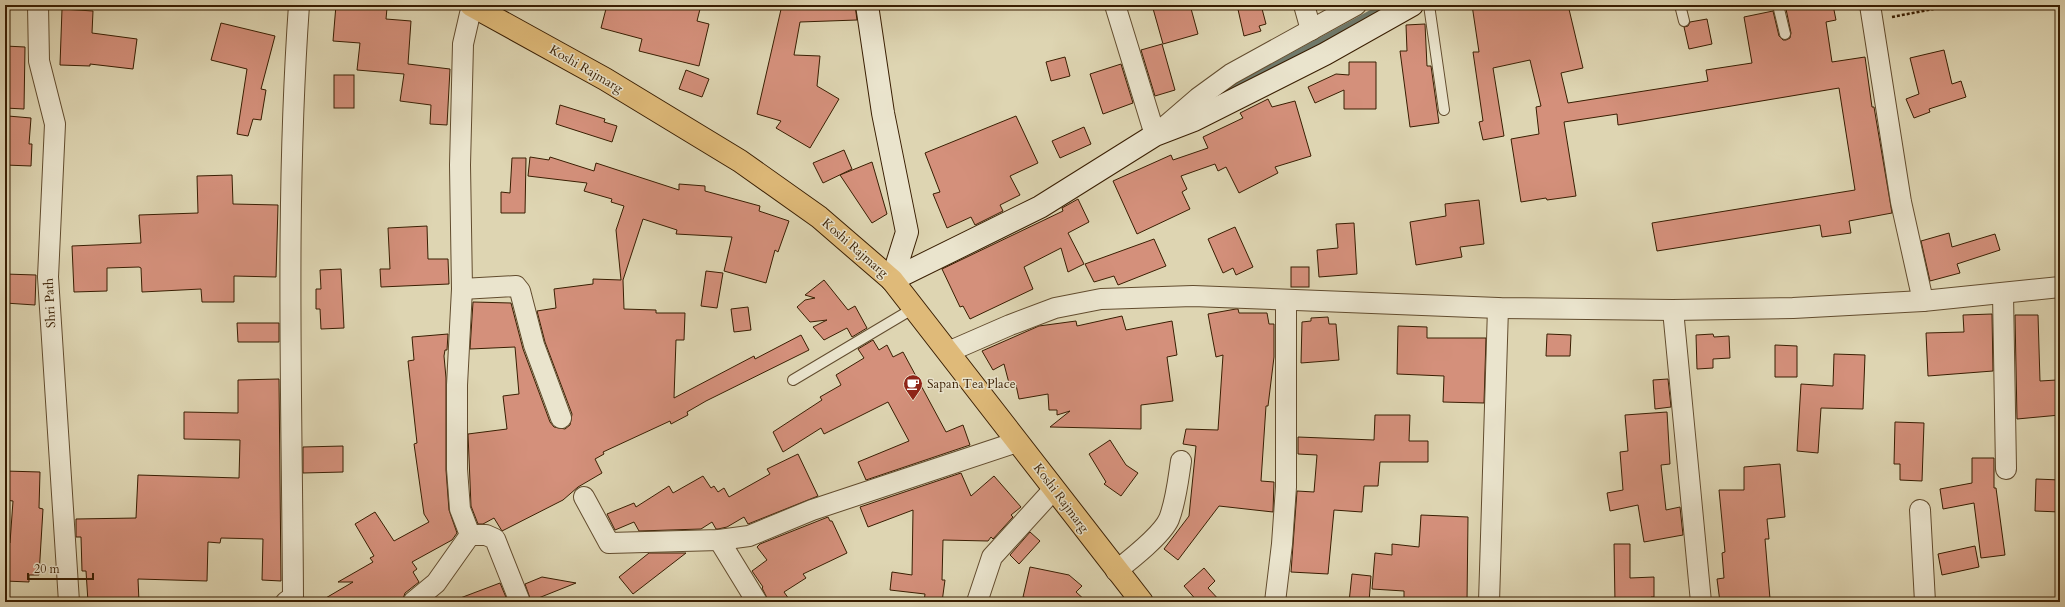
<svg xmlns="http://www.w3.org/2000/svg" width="2065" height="607" font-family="Cardo,serif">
<rect width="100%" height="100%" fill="#ded5b2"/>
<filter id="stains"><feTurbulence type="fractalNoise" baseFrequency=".005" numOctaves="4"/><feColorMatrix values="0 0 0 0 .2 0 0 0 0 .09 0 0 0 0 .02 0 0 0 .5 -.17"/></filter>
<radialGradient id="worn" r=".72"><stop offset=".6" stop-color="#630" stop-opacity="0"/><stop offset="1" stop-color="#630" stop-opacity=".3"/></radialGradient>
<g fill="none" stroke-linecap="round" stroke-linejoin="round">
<path stroke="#707a6c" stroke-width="6" d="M 1220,95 L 1386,5"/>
</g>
<g fill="#d4907b" stroke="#391e02">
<path d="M 336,5 L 387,8 L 386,19 L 411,21 L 408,64 L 450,69 L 447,125 L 430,124 L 431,105 L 400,101 L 404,74 L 357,70 L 360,43 L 333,41 Z"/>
<path d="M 607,5 L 701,5 L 697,21 L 709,24 L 699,66 L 639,51 L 642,39 L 601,28 Z"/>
<path d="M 782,5 L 855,5 L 857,20 L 800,22 L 794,55 L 820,56 L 817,86 L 839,99 L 810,148 L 776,128 L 781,121 L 757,114 Z"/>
<path d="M 1152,5 L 1190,5 L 1198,34 L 1163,44 Z"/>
<path d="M 1237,5 L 1261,5 L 1266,24 L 1259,26 L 1261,31 L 1244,36 Z"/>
<path d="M 1472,5 L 1568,5 L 1583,68 L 1561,73 L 1568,103 L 1708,81 L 1706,70 L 1752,63 L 1744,17 L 1773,11 L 1779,36 L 1783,40 L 1786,40 L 1790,38 L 1791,33 L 1786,9 L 1805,5 L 1833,5 L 1836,20 L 1826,22 L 1832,62 L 1865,57 L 1872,107 L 1874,107 L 1892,213 L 1849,221 L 1851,233 L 1822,237 L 1820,225 L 1657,251 L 1652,223 L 1855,190 L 1839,88 L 1618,125 L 1617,114 L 1564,122 L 1576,196 L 1547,200 L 1546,198 L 1521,202 L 1511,139 L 1539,134 L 1536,107 L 1541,106 L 1530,60 L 1493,68 L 1504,136 L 1483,140 L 1479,122 L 1483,121 L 1473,52 L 1479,52 Z"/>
<path d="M 62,9 L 93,11 L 92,33 L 137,39 L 133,69 L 90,64 L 90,66 L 60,65 Z"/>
<path d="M 1707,19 L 1712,44 L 1689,49 L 1684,27 L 1688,26 L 1690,22 Z"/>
<path d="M 221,23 L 275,36 L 261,89 L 266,90 L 261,120 L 253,119 L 248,136 L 237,134 L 247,69 L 211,60 Z"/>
<path d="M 1425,24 L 1427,66 L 1431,66 L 1439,123 L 1410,127 L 1400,51 L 1407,51 L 1406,25 Z"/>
<path d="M 1162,44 L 1175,90 L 1155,96 L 1141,50 Z"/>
<path d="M 5,46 L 25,47 L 24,109 L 5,108 Z"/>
<path d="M 1944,50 L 1952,84 L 1961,81 L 1966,97 L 1929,109 L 1930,112 L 1914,118 L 1906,99 L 1919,94 L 1910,58 Z"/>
<path d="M 1065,57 L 1070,76 L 1051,81 L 1046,62 Z"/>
<path d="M 1349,62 L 1376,62 L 1376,109 L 1344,109 L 1344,90 L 1315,103 L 1308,87 L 1336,74 L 1349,75 Z"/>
<path d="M 1121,64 L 1133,103 L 1103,114 L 1090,74 Z"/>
<path d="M 686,70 L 709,79 L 702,97 L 679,89 Z"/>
<rect x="334" y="75" width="20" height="33"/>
<path d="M 1268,99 L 1272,107 L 1295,101 L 1311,156 L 1275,167 L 1278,173 L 1239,193 L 1226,167 L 1218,171 L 1215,164 L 1181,176 L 1187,189 L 1182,192 L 1190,209 L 1137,234 L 1113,181 L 1171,155 L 1173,160 L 1208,148 L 1203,137 L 1243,118 L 1240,113 Z"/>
<path d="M 560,105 L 605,119 L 604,122 L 617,126 L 612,142 L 556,124 Z"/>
<path d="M 8,116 L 31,118 L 29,144 L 32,144 L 31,166 L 5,165 Z"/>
<path d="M 1016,116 L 1038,163 L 1010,176 L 1020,195 L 1000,205 L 1003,211 L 975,225 L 971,217 L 947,228 L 933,194 L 940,192 L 925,153 Z"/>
<path d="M 1084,127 L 1091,144 L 1060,158 L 1052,141 Z"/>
<path d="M 844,150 L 852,169 L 823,183 L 813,163 Z"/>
<path d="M 530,157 L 549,160 L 550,157 L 594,171 L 596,163 L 679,190 L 679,184 L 705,186 L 705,191 L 760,206 L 759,211 L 789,221 L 778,252 L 775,250 L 766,283 L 724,271 L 732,237 L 676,234 L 677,230 L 643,219 L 623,280 L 624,309 L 656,310 L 656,313 L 685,313 L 684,340 L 676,340 L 674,398 L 754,356 L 755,359 L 801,335 L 809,350 L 706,401 L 687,412 L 688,415 L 671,424 L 670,421 L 603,452 L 604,454 L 595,459 L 602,473 L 578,487 L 563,500 L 502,531 L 494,518 L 483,524 L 478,524 L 471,506 L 468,434 L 507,429 L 503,396 L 519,394 L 515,347 L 470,349 L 473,302 L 511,303 L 523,349 L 550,422 L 554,427 L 565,429 L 570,425 L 572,414 L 545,342 L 537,311 L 556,308 L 554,289 L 593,284 L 593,279 L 621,280 L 616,230 L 624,206 L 611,202 L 612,199 L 584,191 L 587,183 L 528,176 Z"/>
<path d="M 512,158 L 526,158 L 525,213 L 501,213 L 501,192 L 510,193 Z"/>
<path d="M 872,162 L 887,214 L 872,223 L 840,175 Z"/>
<path d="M 232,175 L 233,204 L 278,205 L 276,277 L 234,276 L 234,302 L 202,302 L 201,289 L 142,292 L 141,268 L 139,267 L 107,268 L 107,291 L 74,292 L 72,246 L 141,243 L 139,215 L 198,213 L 197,176 Z"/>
<path d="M 1078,199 L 1089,222 L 1068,233 L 1084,264 L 1068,272 L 1061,248 L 1024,267 L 1033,289 L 970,319 L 963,306 L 960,307 L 942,269 L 1063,211 L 1062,208 Z"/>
<path d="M 1479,200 L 1484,244 L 1460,247 L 1462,257 L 1416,265 L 1410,222 L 1446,216 L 1445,204 Z"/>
<path d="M 1354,223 L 1357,274 L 1319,277 L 1317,250 L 1338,248 L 1336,224 Z"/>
<path d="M 427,226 L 428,259 L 448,259 L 449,284 L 381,287 L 380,269 L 390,269 L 388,228 Z"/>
<path d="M 1235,227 L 1253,267 L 1236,275 L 1233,268 L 1223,273 L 1208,239 Z"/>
<path d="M 1949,233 L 1952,247 L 1995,234 L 2000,250 L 1957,264 L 1960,273 L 1930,281 L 1921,241 Z"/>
<path d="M 1154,239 L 1166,266 L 1118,285 L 1114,276 L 1094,282 L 1085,264 Z"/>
<rect x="1291" y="267" width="18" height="20"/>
<path d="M 341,269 L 344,328 L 321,329 L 320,309 L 316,309 L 316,289 L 321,289 L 320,270 Z"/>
<path d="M 706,271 L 723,273 L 717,308 L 701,306 Z"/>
<path d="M 5,274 L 36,275 L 35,305 L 5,303 Z"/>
<path d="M 824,280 L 848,310 L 855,306 L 867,328 L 852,337 L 847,328 L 824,340 L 813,327 L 827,320 L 810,322 L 797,307 L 805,300 L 815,298 L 805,295 Z"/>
<path d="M 748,307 L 751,330 L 734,332 L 731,309 Z"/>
<path d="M 1236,309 L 1238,309 L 1239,313 L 1267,313 L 1269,324 L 1274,324 L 1274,357 L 1268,406 L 1266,406 L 1261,481 L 1274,482 L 1273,512 L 1219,506 L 1178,560 L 1164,549 L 1189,516 L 1196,446 L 1183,444 L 1186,429 L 1218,430 L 1223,355 L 1216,357 L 1208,314 Z"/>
<path d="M 1992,314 L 1993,371 L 1928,376 L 1926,333 L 1964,332 L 1963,315 Z"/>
<path d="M 2015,315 L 2038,315 L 2040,381 L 2057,380 L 2058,383 L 2060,382 L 2060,415 L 2017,419 Z"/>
<path d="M 1122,316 L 1126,330 L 1172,321 L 1177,355 L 1167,357 L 1173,401 L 1141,405 L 1141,429 L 1050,427 L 1070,411 L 1057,415 L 1057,410 L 1049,410 L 1048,394 L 1019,399 L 1016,385 L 1010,387 L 1004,364 L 993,370 L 982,351 L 1039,326 L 1076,321 L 1077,326 Z"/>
<path d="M 1328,317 L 1329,324 L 1336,324 L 1339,360 L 1301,363 L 1302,322 L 1311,321 L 1311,318 Z"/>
<path d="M 237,323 L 279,323 L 279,342 L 238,342 Z"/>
<path d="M 1398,326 L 1427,327 L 1427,338 L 1486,338 L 1484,403 L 1443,402 L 1444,376 L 1397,374 Z"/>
<path d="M 448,334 L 447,350 L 445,350 L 444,356 L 446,378 L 446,470 L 449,510 L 457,533 L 452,540 L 412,562 L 417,569 L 413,572 L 419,582 L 405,593 L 402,602 L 319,602 L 353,582 L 338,582 L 373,562 L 370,558 L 374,556 L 355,524 L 375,512 L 394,541 L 429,522 L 424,514 L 414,444 L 417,443 L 408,361 L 414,360 L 412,337 Z"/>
<path d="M 1547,334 L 1571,335 L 1570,356 L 1546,356 Z"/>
<path d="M 1713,334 L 1714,337 L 1729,336 L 1730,358 L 1713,359 L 1713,368 L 1697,369 L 1696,335 Z"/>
<path d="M 873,340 L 879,350 L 887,345 L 893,357 L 903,352 L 946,432 L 963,425 L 970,445 L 866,480 L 858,462 L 909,441 L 888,402 L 824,434 L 821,428 L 783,452 L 773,432 L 822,400 L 820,397 L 841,385 L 836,375 L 864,358 L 858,349 Z"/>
<path d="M 1775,345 L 1797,346 L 1797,377 L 1775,377 Z"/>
<path d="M 1834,354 L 1865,355 L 1863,409 L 1821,408 L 1818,453 L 1797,451 L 1801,384 L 1833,386 Z"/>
<path d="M 279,379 L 281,581 L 262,580 L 263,539 L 221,538 L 220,543 L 208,542 L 207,581 L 138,579 L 139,602 L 88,602 L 86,571 L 82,571 L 81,537 L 76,537 L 76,519 L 136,518 L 138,475 L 239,478 L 240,440 L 184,439 L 184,412 L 238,413 L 238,380 Z"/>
<path d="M 1668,379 L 1671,407 L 1655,409 L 1653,380 Z"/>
<path d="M 1667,412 L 1670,464 L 1661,465 L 1666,510 L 1680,507 L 1683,535 L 1644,542 L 1638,505 L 1610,511 L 1607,493 L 1623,490 L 1620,452 L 1628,451 L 1625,415 Z"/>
<path d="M 1375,415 L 1410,415 L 1409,441 L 1428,441 L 1428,462 L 1380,462 L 1378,486 L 1364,486 L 1362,512 L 1334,510 L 1328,574 L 1291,572 L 1297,491 L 1314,492 L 1317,455 L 1298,454 L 1298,437 L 1374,440 Z"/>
<path d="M 1895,422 L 1924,423 L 1922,481 L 1900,480 L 1900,464 L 1894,464 Z"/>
<path d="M 1110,440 L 1126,465 L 1138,473 L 1121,496 L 1104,484 L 1106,482 L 1089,454 Z"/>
<path d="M 343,446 L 343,472 L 303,473 L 303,447 Z"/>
<path d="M 798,454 L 818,496 L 748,524 L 744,517 L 727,527 L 718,529 L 716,529 L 712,522 L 701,529 L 639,531 L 634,522 L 615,530 L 607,514 L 634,503 L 636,507 L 669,486 L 673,493 L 703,476 L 711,488 L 714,486 L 718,492 L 724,488 L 729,497 L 770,474 L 767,469 Z"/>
<path d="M 1972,458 L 1994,458 L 1994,488 L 1996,488 L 2005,555 L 1981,558 L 1974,503 L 1943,509 L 1940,489 L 1972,483 Z"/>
<path d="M 1780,464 L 1785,517 L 1767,519 L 1769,539 L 1765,539 L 1770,599 L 1720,602 L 1717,579 L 1724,578 L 1722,553 L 1725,552 L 1719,490 L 1744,490 L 1744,467 Z"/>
<path d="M 5,471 L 40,472 L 39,508 L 43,509 L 39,575 L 29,575 L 29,582 L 5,581 L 5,543 L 10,543 L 13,501 L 5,500 Z"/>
<path d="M 961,473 L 971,496 L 994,476 L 1021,507 L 1011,515 L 1013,517 L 993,539 L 991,537 L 988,541 L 943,540 L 942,580 L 945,580 L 942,602 L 924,602 L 925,594 L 890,590 L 892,572 L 912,575 L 913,510 L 868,527 L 860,507 Z"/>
<path d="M 2036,479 L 2060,480 L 2060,512 L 2035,511 Z"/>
<path d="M 1421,515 L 1468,517 L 1467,602 L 1404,602 L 1404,591 L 1372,589 L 1375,553 L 1392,555 L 1392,544 L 1419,547 Z"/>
<path d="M 828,517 L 830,521 L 832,521 L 847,553 L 803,574 L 806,578 L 784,592 L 791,602 L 769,602 L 762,588 L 763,587 L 752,571 L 767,560 L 757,547 L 760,544 Z"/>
<path d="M 1030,532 L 1040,541 L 1019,564 L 1010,555 Z"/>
<path d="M 1614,544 L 1630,544 L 1630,578 L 1654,577 L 1654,597 L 1651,597 L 1652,602 L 1615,602 Z"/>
<path d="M 1975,546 L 1979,567 L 1942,575 L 1938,554 Z"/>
<path d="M 649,553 L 686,553 L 633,594 L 619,577 Z"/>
<path d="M 1030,567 L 1069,575 L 1082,586 L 1076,592 L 1087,602 L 1048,602 L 1023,597 Z"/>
<path d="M 1204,568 L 1215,581 L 1208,588 L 1221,602 L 1198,602 L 1184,586 Z"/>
<path d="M 1352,574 L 1371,576 L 1369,602 L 1349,602 Z"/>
<path d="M 542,577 L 576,583 L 531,601 L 525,584 Z"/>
<path d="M 500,583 L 508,602 L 455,602 L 455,600 Z"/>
</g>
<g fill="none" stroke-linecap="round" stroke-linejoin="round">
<g stroke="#624c2e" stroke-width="12">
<g id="lane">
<path d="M 1429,5 L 1444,110"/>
<path d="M 1680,5 L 1684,21"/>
<path d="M 1778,5 L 1785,34"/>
<path d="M 793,380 L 914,308"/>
</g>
</g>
<g stroke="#624c2e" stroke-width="22">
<g id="street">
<path d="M 38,5 L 39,61 L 55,124 L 48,277 L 69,602"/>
<path d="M 1115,5 L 1155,135 L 1198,98 L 1231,74 L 1356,5"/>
<path d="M 1304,5 L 1311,30"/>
<path d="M 1870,5 L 1901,202 L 1923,301"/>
<path d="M 462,289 L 516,286 L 520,291 L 534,345 L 561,418"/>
<path d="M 2003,294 L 2006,469"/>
<path d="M 1673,310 L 1701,602"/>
<path d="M 948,352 L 1010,325 L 1055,308 L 1101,299 L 1193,296 L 1498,308 L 1673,310 L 1793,308 L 1923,301 L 2060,287"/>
<path d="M 584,497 L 609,543 L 719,540 L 749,536 L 812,510 L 1017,442"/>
<path d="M 1920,510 L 1925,602"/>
<path d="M 470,535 L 486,535 L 495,539 L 520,602"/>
<path d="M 719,540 L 757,602"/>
<path d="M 1116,571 C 1130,560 1162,535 1169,519 C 1176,501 1178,481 1181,461"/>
<path d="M 286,602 L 293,597 C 292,400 285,202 299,5"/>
<path d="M 413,602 L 436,583 L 470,535 L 460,509 L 457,469 L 457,385 L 462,289 L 460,165 L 463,44 L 472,5"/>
<path d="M 977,602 L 992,557 L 1054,489"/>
<path d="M 1275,602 L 1282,544 L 1286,487 L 1286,301"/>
<path d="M 1489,602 L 1498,308"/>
</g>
</g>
<g stroke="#391e02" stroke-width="24">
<g id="secondary">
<path d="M 867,5 L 883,113 L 907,232 L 892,280"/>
<path d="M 892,280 L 1040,207 L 1155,135 L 1194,120 L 1325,54 L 1412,5"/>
</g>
</g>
<g stroke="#391e02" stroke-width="24">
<path id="primary" d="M 471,5 L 605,79 L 740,161 L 819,217 L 892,280 L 1142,602"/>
</g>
<path stroke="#391e02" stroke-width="2.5" stroke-dasharray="3 2" stroke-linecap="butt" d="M 1892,17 L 1954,5"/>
<use href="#lane" stroke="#eae4cd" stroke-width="10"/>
<use href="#street" stroke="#eae4cd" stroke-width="20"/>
<use href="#secondary" stroke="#eae4cd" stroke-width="22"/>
<use href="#primary" stroke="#dfba79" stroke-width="22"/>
</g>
<defs>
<g id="cafe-pin" transform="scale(1)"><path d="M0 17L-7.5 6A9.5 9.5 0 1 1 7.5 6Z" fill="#8f2418" stroke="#eae4cd"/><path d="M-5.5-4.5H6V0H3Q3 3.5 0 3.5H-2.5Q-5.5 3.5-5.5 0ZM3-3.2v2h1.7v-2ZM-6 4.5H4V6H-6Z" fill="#fff"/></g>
</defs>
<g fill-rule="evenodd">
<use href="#cafe-pin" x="913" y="384"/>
</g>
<g text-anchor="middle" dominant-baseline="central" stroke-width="3" stroke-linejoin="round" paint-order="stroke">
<g font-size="13" fill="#391e02" stroke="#eae4cd">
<text transform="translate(586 69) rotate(30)">Koshi Rajmarg</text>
<text transform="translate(855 248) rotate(41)">Koshi Rajmarg</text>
<text transform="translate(50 303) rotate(-93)">Shri Path</text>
<text transform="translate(1061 498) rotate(53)">Koshi Rajmarg</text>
</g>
<g font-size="13" fill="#391e02" stroke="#eae4cd" text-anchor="start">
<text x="927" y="384">Sapan Tea Place</text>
</g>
</g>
<rect width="2065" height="607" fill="none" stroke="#ded5b2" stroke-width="20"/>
<rect x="6" y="6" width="2053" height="595" fill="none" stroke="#391e02" stroke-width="2"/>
<rect x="10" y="10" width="2045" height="587" fill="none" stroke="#391e02"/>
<path d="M28 573v6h65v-6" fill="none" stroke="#391e02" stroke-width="2"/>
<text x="34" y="573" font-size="12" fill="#391e02" stroke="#eae4cd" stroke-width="3" paint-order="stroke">20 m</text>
<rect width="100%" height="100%" filter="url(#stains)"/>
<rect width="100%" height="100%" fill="url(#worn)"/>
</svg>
